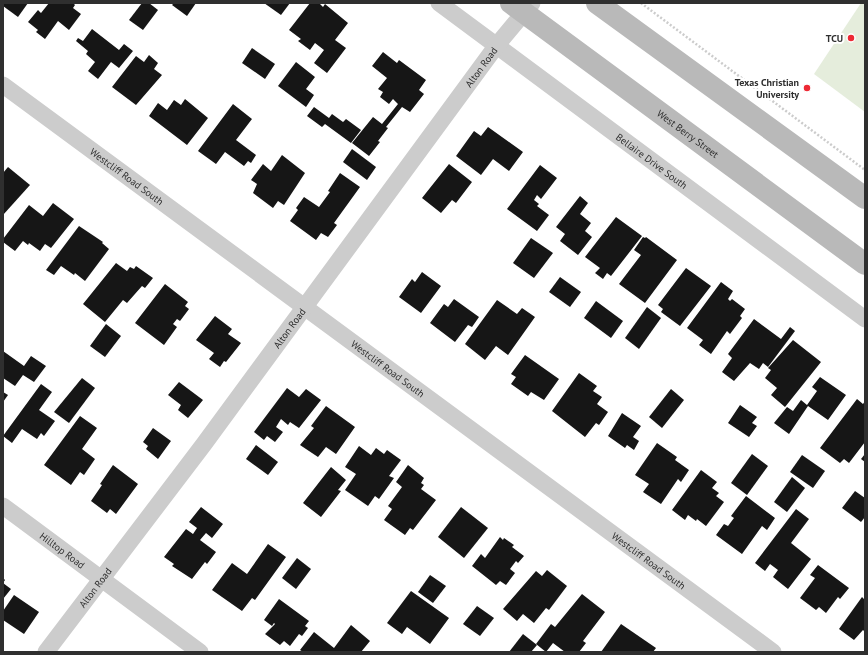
<svg xmlns="http://www.w3.org/2000/svg" width="868" height="655" font-family="'PT Sans',sans-serif">
<rect width="100%" height="100%" fill="#fff"/>
<path fill="#e5eddc" d="M 861,3 L 865,3 L 865,112 L 814,74 Z"/>
<g fill="#161616">
<path d="M 3,3 L 28,3 L 18,17 L 3,6 Z"/>
<path d="M 49,3 L 73,3 L 75,5 L 73,8 L 81,14 L 69,30 L 58,21 L 45,39 L 36,32 L 38,30 L 28,22 L 38,10 L 41,13 Z"/>
<path d="M 142,3 L 149,3 L 158,10 L 143,30 L 129,20 Z"/>
<path d="M 174,3 L 196,3 L 187,16 L 172,5 Z"/>
<path d="M 264,3 L 290,3 L 281,15 Z"/>
<path d="M 310,3 L 319,3 L 323,7 L 325,4 L 348,23 L 335,40 L 346,48 L 327,73 L 314,63 L 324,50 L 315,43 L 310,50 L 298,41 L 301,39 L 289,30 Z"/>
<path d="M 92,29 L 119,50 L 124,44 L 133,51 L 119,68 L 111,62 L 98,79 L 88,71 L 95,62 L 86,54 L 88,51 L 76,41 L 78,38 L 83,41 Z"/>
<path d="M 252,48 L 275,64 L 265,79 L 242,63 Z"/>
<path d="M 383,52 L 397,63 L 399,60 L 426,80 L 419,90 L 424,94 L 410,112 L 402,107 L 386,127 L 388,128 L 378,141 L 380,142 L 369,156 L 352,143 L 373,117 L 382,124 L 398,104 L 393,99 L 389,104 L 380,97 L 383,92 L 378,89 L 387,78 L 372,66 Z"/>
<path d="M 149,55 L 158,63 L 154,69 L 162,75 L 136,105 L 112,87 L 136,56 L 144,62 Z"/>
<path d="M 296,62 L 315,77 L 306,89 L 314,95 L 306,107 L 278,86 Z"/>
<path d="M 185,99 L 208,118 L 187,145 L 149,116 L 158,103 L 167,110 L 174,100 L 181,105 Z"/>
<path d="M 233,104 L 252,119 L 236,140 L 256,155 L 251,163 L 248,161 L 244,166 L 225,152 L 216,164 L 198,151 Z"/>
<path d="M 314,107 L 329,118 L 332,114 L 343,122 L 346,119 L 361,130 L 351,143 L 325,124 L 322,127 L 307,116 Z"/>
<path d="M 488,127 L 523,152 L 509,171 L 493,159 L 481,175 L 456,156 L 474,131 L 481,136 Z"/>
<path d="M 352,149 L 376,167 L 367,180 L 343,162 Z"/>
<path d="M 282,155 L 305,173 L 284,205 L 278,201 L 273,208 L 253,193 L 257,184 L 251,180 L 263,164 L 271,171 Z"/>
<path d="M 449,164 L 472,182 L 456,203 L 452,200 L 441,213 L 422,198 Z"/>
<path d="M 540,165 L 557,178 L 541,199 L 537,195 L 534,200 L 539,204 L 537,206 L 549,215 L 537,231 L 507,209 Z"/>
<path d="M 8,167 L 30,185 L 3,215 L 3,173 Z"/>
<path d="M 340,173 L 360,187 L 334,223 L 337,225 L 328,237 L 321,233 L 316,240 L 290,221 L 298,210 L 296,208 L 304,197 L 319,207 L 330,192 L 328,191 Z"/>
<path d="M 580,196 L 588,203 L 580,214 L 591,223 L 585,231 L 592,237 L 578,255 L 560,241 L 565,234 L 556,227 Z"/>
<path d="M 53,203 L 74,219 L 51,248 L 45,244 L 40,251 L 29,243 L 28,245 L 23,241 L 15,251 L 3,242 L 3,239 L 29,205 L 43,216 Z"/>
<path d="M 616,217 L 642,236 L 611,276 L 607,273 L 603,279 L 595,273 L 600,268 L 585,257 Z"/>
<path d="M 79,226 L 103,242 L 102,243 L 109,249 L 85,281 L 75,273 L 74,275 L 61,266 L 54,275 L 46,270 Z"/>
<path d="M 643,237 L 645,238 L 646,237 L 677,260 L 645,303 L 619,284 L 641,255 L 634,250 Z"/>
<path d="M 531,238 L 553,253 L 534,278 L 513,263 Z"/>
<path d="M 116,263 L 127,271 L 130,267 L 134,269 L 136,266 L 153,278 L 145,288 L 142,286 L 127,303 L 123,300 L 105,322 L 83,304 Z"/>
<path d="M 686,268 L 711,286 L 680,326 L 661,312 L 663,309 L 658,305 Z"/>
<path d="M 422,272 L 441,286 L 421,313 L 399,297 L 412,279 L 415,282 Z"/>
<path d="M 560,277 L 581,292 L 570,307 L 549,292 Z"/>
<path d="M 721,282 L 733,291 L 728,299 L 730,301 L 732,299 L 745,309 L 740,316 L 742,318 L 730,334 L 727,331 L 711,354 L 699,345 L 703,340 L 687,328 Z"/>
<path d="M 165,284 L 188,302 L 185,306 L 189,309 L 180,321 L 177,319 L 173,324 L 177,327 L 164,345 L 135,323 Z"/>
<path d="M 454,299 L 479,317 L 472,327 L 468,325 L 455,342 L 430,323 L 444,304 L 448,307 Z"/>
<path d="M 497,300 L 517,314 L 522,308 L 535,317 L 508,355 L 496,346 L 485,360 L 465,344 Z"/>
<path d="M 596,301 L 623,321 L 611,338 L 584,318 Z"/>
<path d="M 647,307 L 661,318 L 639,349 L 625,338 Z"/>
<path d="M 215,316 L 232,329 L 228,334 L 241,343 L 226,362 L 224,361 L 220,367 L 209,359 L 214,353 L 196,340 Z"/>
<path d="M 754,319 L 781,339 L 790,327 L 795,331 L 768,367 L 763,363 L 759,369 L 750,363 L 734,381 L 722,372 L 732,358 L 728,354 Z"/>
<path d="M 106,324 L 121,336 L 105,357 L 90,346 Z"/>
<path d="M 793,340 L 821,362 L 785,407 L 771,395 L 777,388 L 765,378 L 771,370 L 768,368 Z"/>
<path d="M 3,351 L 24,366 L 31,356 L 46,366 L 34,382 L 23,375 L 15,386 L 3,378 Z"/>
<path d="M 525,355 L 559,379 L 544,400 L 531,392 L 528,396 L 511,384 L 516,377 L 511,374 Z"/>
<path d="M 579,373 L 597,386 L 593,391 L 602,397 L 597,404 L 608,412 L 599,425 L 596,423 L 585,437 L 552,411 Z"/>
<path d="M 820,377 L 846,395 L 828,420 L 808,406 L 789,434 L 774,423 L 787,407 L 793,411 L 801,400 L 807,405 L 817,391 L 812,387 Z"/>
<path d="M 82,378 L 95,388 L 69,423 L 54,412 Z"/>
<path d="M 179,382 L 203,400 L 188,418 L 178,410 L 181,405 L 168,395 Z"/>
<path d="M 41,384 L 52,392 L 39,410 L 55,421 L 44,436 L 41,433 L 37,439 L 22,429 L 12,443 L 3,436 Z"/>
<path d="M 287,388 L 299,397 L 306,389 L 321,400 L 299,428 L 290,422 L 288,425 L 281,419 L 276,427 L 283,432 L 275,442 L 267,436 L 264,440 L 254,432 Z"/>
<path d="M 671,389 L 684,400 L 662,428 L 649,417 Z"/>
<path d="M 3,392 L 8,395 L 3,402 Z"/>
<path d="M 857,399 L 863,404 L 865,401 L 865,442 L 849,463 L 844,459 L 840,463 L 820,448 Z"/>
<path d="M 740,405 L 757,417 L 752,423 L 757,426 L 749,437 L 728,423 Z"/>
<path d="M 326,406 L 355,427 L 336,454 L 326,447 L 318,457 L 300,445 L 314,428 L 311,426 Z"/>
<path d="M 622,413 L 641,426 L 633,437 L 639,441 L 634,450 L 627,445 L 625,448 L 608,436 Z"/>
<path d="M 80,416 L 97,428 L 82,449 L 95,459 L 84,475 L 80,472 L 71,485 L 44,465 Z"/>
<path d="M 153,428 L 171,441 L 158,459 L 146,449 L 148,446 L 143,442 Z"/>
<path d="M 657,443 L 677,457 L 675,460 L 689,470 L 681,482 L 678,479 L 661,504 L 643,492 L 649,484 L 635,475 Z"/>
<path d="M 256,445 L 278,462 L 268,475 L 246,459 Z"/>
<path d="M 359,446 L 371,455 L 376,448 L 384,454 L 387,450 L 401,460 L 389,476 L 394,478 L 379,499 L 375,496 L 368,506 L 345,490 L 356,474 L 345,467 Z"/>
<path d="M 752,454 L 768,466 L 747,495 L 731,483 Z"/>
<path d="M 865,454 L 865,462 L 861,459 Z"/>
<path d="M 802,455 L 825,471 L 813,488 L 790,472 Z"/>
<path d="M 113,465 L 138,484 L 116,514 L 110,509 L 107,513 L 91,501 L 102,485 L 100,484 Z"/>
<path d="M 408,465 L 424,478 L 421,483 L 424,485 L 421,489 L 436,500 L 413,530 L 410,528 L 405,535 L 384,520 L 392,509 L 388,506 L 402,487 L 396,482 Z"/>
<path d="M 331,467 L 346,480 L 338,490 L 341,491 L 321,517 L 303,503 Z"/>
<path d="M 701,470 L 717,482 L 712,488 L 719,493 L 716,496 L 724,502 L 706,526 L 697,519 L 696,521 L 688,515 L 685,520 L 672,510 Z"/>
<path d="M 792,477 L 805,488 L 787,512 L 774,502 Z"/>
<path d="M 855,491 L 865,498 L 865,517 L 861,522 L 842,508 Z"/>
<path d="M 746,496 L 775,518 L 767,530 L 762,526 L 742,554 L 716,535 L 724,524 L 728,526 L 734,518 L 731,516 Z"/>
<path d="M 201,507 L 223,524 L 212,538 L 206,533 L 200,540 L 216,552 L 207,564 L 205,562 L 192,579 L 172,566 L 174,564 L 164,557 L 186,529 L 193,534 L 197,528 L 189,522 Z"/>
<path d="M 461,507 L 488,528 L 464,558 L 438,537 Z"/>
<path d="M 796,509 L 809,519 L 791,543 L 811,559 L 788,589 L 773,577 L 778,570 L 770,564 L 765,571 L 755,563 Z"/>
<path d="M 500,537 L 503,540 L 504,538 L 514,545 L 512,547 L 524,556 L 518,563 L 516,561 L 510,569 L 515,573 L 506,585 L 500,581 L 496,585 L 472,566 L 481,554 L 485,558 Z"/>
<path d="M 268,544 L 286,557 L 255,600 L 252,598 L 242,611 L 212,590 L 232,563 L 247,574 Z"/>
<path d="M 297,558 L 311,569 L 296,589 L 282,578 Z"/>
<path d="M 818,565 L 849,588 L 840,599 L 838,597 L 826,613 L 819,607 L 816,610 L 800,598 L 815,578 L 810,575 Z"/>
<path d="M 547,570 L 567,586 L 549,610 L 546,608 L 534,623 L 523,614 L 517,621 L 503,609 L 536,571 L 542,576 Z"/>
<path d="M 430,575 L 446,586 L 433,603 L 418,592 Z"/>
<path d="M 3,578 L 5,580 L 3,583 L 11,589 L 3,599 Z"/>
<path d="M 411,591 L 449,618 L 430,644 L 407,627 L 402,634 L 387,623 Z"/>
<path d="M 582,594 L 605,612 L 583,641 L 586,643 L 579,652 L 565,652 L 553,643 L 546,652 L 536,644 L 551,624 L 555,627 Z"/>
<path d="M 14,595 L 39,612 L 24,634 L 3,620 L 3,611 Z"/>
<path d="M 862,597 L 865,600 L 865,632 L 863,630 L 854,640 L 839,629 Z"/>
<path d="M 279,599 L 309,621 L 305,626 L 308,628 L 302,636 L 299,634 L 290,646 L 284,641 L 280,645 L 265,634 L 275,624 L 274,623 L 272,626 L 264,620 Z"/>
<path d="M 477,606 L 494,618 L 480,636 L 463,624 Z"/>
<path d="M 621,624 L 656,648 L 653,652 L 601,652 Z"/>
<path d="M 351,625 L 370,641 L 361,652 L 303,652 L 300,650 L 314,632 L 334,648 Z"/>
<path d="M 523,634 L 537,645 L 531,652 L 509,652 Z"/>
</g>
<g fill="none" stroke-linecap="round" stroke-linejoin="round">
<path stroke="#ccc" stroke-width="2.5" stroke-dasharray="2 2" stroke-linecap="butt" d="M 641,3 L 865,170"/>
<g stroke="#ccc" stroke-width="17">
<path id="s1" d="M 439,3 L 865,319"/>
<path id="s2" d="M 3,85 L 773,652"/>
<path id="s3" d="M 3,506 L 200,652"/>
<path id="s4" d="M 46,652 L 204,444 L 497,45 L 532,3"/>
</g>
<g stroke="#b9b9b9" stroke-width="22">
<path id="s5" d="M 511,3 L 865,264"/>
<path d="M 597,3 L 865,198"/>
</g>
</g>
<g fill="#ed2934" stroke="#fff" stroke-width="1.5">
<circle cx="851" cy="38" r="4"/>
<circle cx="807" cy="88" r="4"/>
</g>
<g text-anchor="middle" dominant-baseline="central" stroke-width="4" stroke-linejoin="round" paint-order="stroke">
<g font-size="10" font-weight="bold" fill="#2f2f2f" stroke="#fff" text-anchor="end">
<text x="843" y="38">TCU</text>
<text x="799" y="82">Texas Christian<tspan x="799" dy="12">University</tspan></text>
</g>
<g font-size="10" fill="#2f2f2f" stroke="#fff">
<text stroke="none"><textPath href="#s4" startOffset="729">Alton Road</textPath></text>
<text stroke="none"><textPath href="#s5" startOffset="220">West Berry Street</textPath></text>
<text stroke="none"><textPath href="#s1" startOffset="265">Bellaire Drive South</textPath></text>
<text stroke="none"><textPath href="#s2" startOffset="154">Westcliff Road South</textPath></text>
<text stroke="none"><textPath href="#s4" startOffset="405">Alton Road</textPath></text>
<text stroke="none"><textPath href="#s2" startOffset="478">Westcliff Road South</textPath></text>
<text stroke="none"><textPath href="#s3" startOffset="74">Hilltop Road</textPath></text>
<text stroke="none"><textPath href="#s2" startOffset="802">Westcliff Road South</textPath></text>
<text stroke="none"><textPath href="#s4" startOffset="81">Alton Road</textPath></text>
</g>
</g>
<rect width="868" height="655" fill="none" stroke="#2f2f2f" stroke-width="8"/>
</svg>
